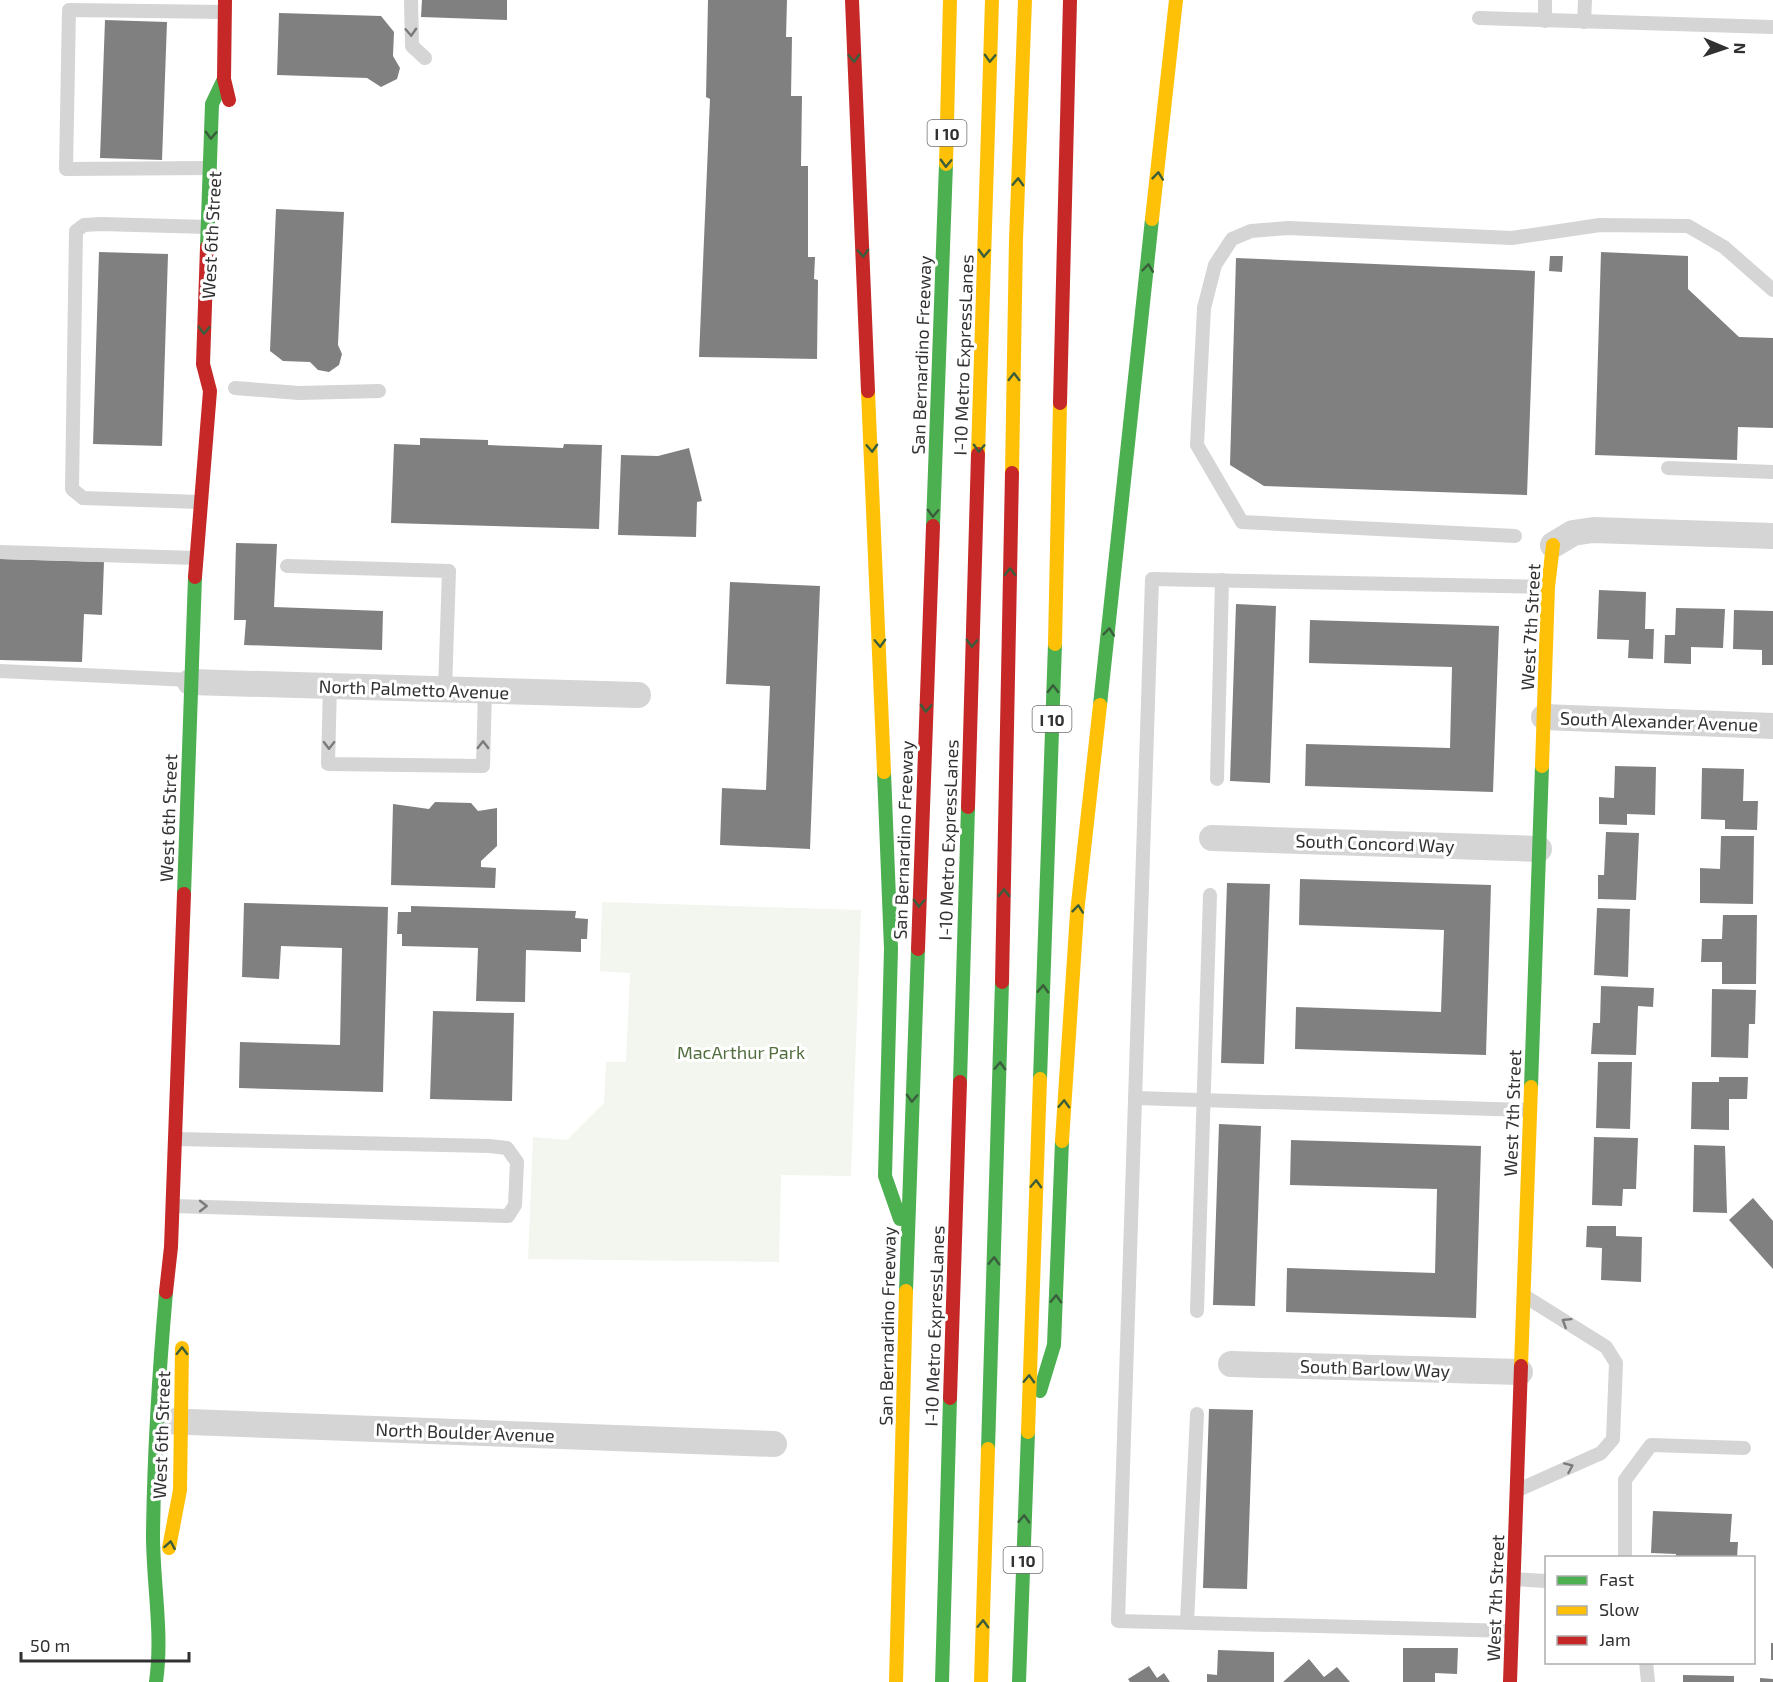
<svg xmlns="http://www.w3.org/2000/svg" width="1773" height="1682" font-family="'Exo 2',sans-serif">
<rect width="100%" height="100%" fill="#fff"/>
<path fill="#f2f6ee" d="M 602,902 L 861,910 L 851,1176 L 781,1175 L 779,1262 L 528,1259 L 533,1137 L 567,1140 L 604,1103 L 606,1062 L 626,1062 L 630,973 L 600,971 Z"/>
<g fill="#808080">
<path d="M 422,0 L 507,0 L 507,20 L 421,17 Z"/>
<path d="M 708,0 L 787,0 L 786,37 L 792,37 L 791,96 L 802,96 L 801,166 L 808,166 L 808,257 L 815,257 L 814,279 L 818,280 L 817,359 L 699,357 L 710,99 L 706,97 Z"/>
<path d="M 279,13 L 381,16 L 394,32 L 393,56 L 400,68 L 397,79 L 381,87 L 367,78 L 277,75 Z"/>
<path d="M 105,20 L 167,22 L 162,160 L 100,158 Z"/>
<path d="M 276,209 L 344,212 L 338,345 L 342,354 L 339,365 L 329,372 L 318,370 L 310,362 L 283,361 L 270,351 Z"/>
<path d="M 99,252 L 168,254 L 162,446 L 93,444 Z"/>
<path d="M 1601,252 L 1688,256 L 1688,289 L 1739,337 L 1773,338 L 1773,428 L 1738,427 L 1737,460 L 1595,455 Z"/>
<path d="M 1550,256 L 1563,256 L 1562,272 L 1549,271 Z"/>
<path d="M 1236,258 L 1535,271 L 1527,495 L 1264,486 L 1230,465 Z"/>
<path d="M 420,438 L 488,440 L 488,445 L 563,448 L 564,444 L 602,445 L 599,529 L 391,523 L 394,444 L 420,445 Z"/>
<path d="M 689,448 L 702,501 L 697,502 L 696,537 L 618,535 L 621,455 L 658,456 Z"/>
<path d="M 236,543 L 277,544 L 274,607 L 383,611 L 382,650 L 244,645 L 246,620 L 234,620 Z"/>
<path d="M 0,559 L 104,562 L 102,615 L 84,614 L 82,662 L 0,660 Z"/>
<path d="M 730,582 L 820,586 L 810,849 L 720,845 L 722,788 L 766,790 L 770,686 L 726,684 Z"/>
<path d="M 1599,590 L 1646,592 L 1645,629 L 1654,629 L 1653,659 L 1628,658 L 1629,640 L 1597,639 Z"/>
<path d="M 1236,604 L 1276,606 L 1270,783 L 1230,781 Z"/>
<path d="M 1676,608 L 1725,609 L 1723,648 L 1691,647 L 1691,664 L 1664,663 L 1665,635 L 1675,635 Z"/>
<path d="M 1734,610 L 1773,611 L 1773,665 L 1762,665 L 1762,650 L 1733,649 Z"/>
<path d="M 1310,620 L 1499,626 L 1493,792 L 1305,786 L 1306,744 L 1450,748 L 1452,667 L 1309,663 Z"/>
<path d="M 1615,766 L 1656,767 L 1655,815 L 1627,814 L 1627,825 L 1599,824 L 1599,797 L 1614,798 Z"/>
<path d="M 1702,768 L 1744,769 L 1743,801 L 1758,801 L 1757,830 L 1725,829 L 1725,820 L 1701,819 Z"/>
<path d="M 435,802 L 471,803 L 478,811 L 497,808 L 497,846 L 481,861 L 481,867 L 496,868 L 495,888 L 391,885 L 393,804 L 429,809 Z"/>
<path d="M 1606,832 L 1639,833 L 1636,900 L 1598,899 L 1598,875 L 1604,875 Z"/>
<path d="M 1721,836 L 1754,836 L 1753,904 L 1700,903 L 1700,868 L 1720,869 Z"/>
<path d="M 1300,879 L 1491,885 L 1486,1055 L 1295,1049 L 1296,1007 L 1441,1012 L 1444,930 L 1299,925 Z"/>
<path d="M 1227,883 L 1270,884 L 1264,1064 L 1221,1063 Z"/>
<path d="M 244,903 L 388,907 L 383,1092 L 239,1088 L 240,1042 L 340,1045 L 342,948 L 281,946 L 279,979 L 242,977 Z"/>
<path d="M 411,906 L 576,911 L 575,918 L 588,919 L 587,939 L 581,939 L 581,952 L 526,950 L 525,1002 L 476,1001 L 478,948 L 402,946 L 402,934 L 397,934 L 398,912 L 411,912 Z"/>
<path d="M 1597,908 L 1630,909 L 1628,977 L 1594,975 Z"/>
<path d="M 1723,915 L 1757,915 L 1756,984 L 1722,984 L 1722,962 L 1701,962 L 1702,939 L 1722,939 Z"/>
<path d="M 1601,986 L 1654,988 L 1653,1007 L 1638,1006 L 1636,1055 L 1591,1054 L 1593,1023 L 1600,1023 Z"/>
<path d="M 1712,989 L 1756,990 L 1755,1024 L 1749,1024 L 1748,1058 L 1711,1057 Z"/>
<path d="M 433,1011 L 514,1013 L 512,1101 L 430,1099 Z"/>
<path d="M 1598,1062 L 1632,1062 L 1630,1129 L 1596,1128 Z"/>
<path d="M 1719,1077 L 1748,1077 L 1747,1099 L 1729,1099 L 1729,1130 L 1691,1129 L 1692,1082 L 1719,1082 Z"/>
<path d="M 1219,1124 L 1261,1126 L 1255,1306 L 1213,1305 Z"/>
<path d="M 1594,1137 L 1638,1138 L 1636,1189 L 1623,1189 L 1622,1206 L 1592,1205 Z"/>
<path d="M 1291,1140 L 1481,1146 L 1476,1318 L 1286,1312 L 1287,1268 L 1435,1273 L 1437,1189 L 1290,1185 Z"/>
<path d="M 1694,1145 L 1725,1146 L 1727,1213 L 1693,1212 Z"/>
<path d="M 1753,1198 L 1773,1221 L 1773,1269 L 1729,1220 Z"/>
<path d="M 1587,1226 L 1616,1226 L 1616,1236 L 1642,1237 L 1641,1282 L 1601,1280 L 1602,1248 L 1586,1247 Z"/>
<path d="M 1209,1409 L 1253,1410 L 1247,1589 L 1203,1588 Z"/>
<path d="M 1653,1511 L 1732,1514 L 1730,1542 L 1738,1542 L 1737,1558 L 1676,1558 L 1676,1554 L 1651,1553 Z"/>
<rect x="1771" y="1643" width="2" height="17"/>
<path d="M 1403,1648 L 1458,1648 L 1457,1674 L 1435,1673 L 1435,1682 L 1403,1682 Z"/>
<path d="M 1218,1650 L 1274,1652 L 1274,1682 L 1207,1682 L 1207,1674 L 1217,1675 Z"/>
<path d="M 1309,1659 L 1324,1677 L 1337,1667 L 1350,1682 L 1283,1682 Z"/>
<path d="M 1149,1666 L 1157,1678 L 1164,1673 L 1170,1682 L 1130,1682 L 1128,1679 Z"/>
<path d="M 1683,1675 L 1734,1676 L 1734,1682 L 1683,1682 Z"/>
<path d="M 1760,1678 L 1773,1679 L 1773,1682 L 1760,1682 Z"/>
</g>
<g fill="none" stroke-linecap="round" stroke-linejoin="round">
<g stroke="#d5d5d5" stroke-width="14">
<path d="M 411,0 L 412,46 L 425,58"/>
<path d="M 1479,18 L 1773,27"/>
<path d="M 1545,21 L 1545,0"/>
<path d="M 1584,22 L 1585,0"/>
<path d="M 210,168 L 66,169 L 69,10 L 225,12"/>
<path d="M 235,388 L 299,393 L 379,391"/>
<path d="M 1668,468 L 1773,472"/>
<path d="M 200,502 L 83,498 L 72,489 L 76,231 L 84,225 L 100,224 L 208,227"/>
<path d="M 1515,536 L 1242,522 L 1197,445 L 1204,308 L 1215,265 L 1232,239 L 1251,231 L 1288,228 L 1512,238 L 1600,225 L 1688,226 L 1724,247 L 1773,290"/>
<path d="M 0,552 L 196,558"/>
<path d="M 287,566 L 449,571 L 445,690"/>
<path d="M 0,671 L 190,680"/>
<path d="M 330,686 L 328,764 L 483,766 L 485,691"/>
<path d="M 1217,779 L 1222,580"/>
<path d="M 1135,1098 L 1530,1110"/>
<path d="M 173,1206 L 508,1216 L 515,1205 L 517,1162 L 507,1148 L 489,1146 L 175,1139"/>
<path d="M 1197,1311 L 1210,895"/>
<path d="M 1518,1490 L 1601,1453 L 1613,1439 L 1616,1363 L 1606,1347 L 1526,1297"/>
<path d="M 1625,1558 L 1625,1480 L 1651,1445 L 1744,1448"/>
<path d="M 1513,1579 L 1546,1581"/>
<path d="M 1187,1622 L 1197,1414"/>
<path d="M 1512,1631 L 1118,1621 L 1152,579 L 1548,587"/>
<path d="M 1646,1662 L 1648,1682"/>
</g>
<g stroke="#d5d5d5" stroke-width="26">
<path d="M 1553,545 L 1573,533 L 1593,530 L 1773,536"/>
<path d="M 190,682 L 638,695"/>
<path d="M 1544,717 L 1773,726"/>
<path d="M 1212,838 L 1539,849"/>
<path d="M 1231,1364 L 1520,1372"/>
<path d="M 163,1421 L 774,1444"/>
</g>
<g stroke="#4caf50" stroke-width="14">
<path d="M 207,247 L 212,104 L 224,79"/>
<path d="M 933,526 L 946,164"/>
<path d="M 1100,705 L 1152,219"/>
<path d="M 884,772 L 891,949 L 885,1176 L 900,1219"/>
<path d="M 184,894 L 195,577"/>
<path d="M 1040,1079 L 1055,644"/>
<path d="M 960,1082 L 968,807"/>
<path d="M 1531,1087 L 1542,766"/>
<path d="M 906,1291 L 918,949"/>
<path d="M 1040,1391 L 1054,1345 L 1062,1141"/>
<path d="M 988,1449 L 1002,982"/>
<path d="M 156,1682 C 163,1633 153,1584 153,1535 C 154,1454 159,1372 166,1292"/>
<path d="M 942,1682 L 950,1398"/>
<path d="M 1019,1682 L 1028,1432"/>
</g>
<g stroke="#ffc107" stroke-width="14">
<path d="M 946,164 L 950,0"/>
<path d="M 1152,219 L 1176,0"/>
<path d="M 868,391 L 884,772"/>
<path d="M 978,454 L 992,0"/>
<path d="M 1012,473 L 1016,240 L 1025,0"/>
<path d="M 1055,644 L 1060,403"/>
<path d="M 1542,766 L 1548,587 L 1553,545"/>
<path d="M 1062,1141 L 1077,913 L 1100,705"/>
<path d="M 1521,1366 L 1531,1087"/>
<path d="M 1028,1432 L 1040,1079"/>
<path d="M 169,1548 L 180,1490 L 182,1348"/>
<path d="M 896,1682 L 906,1291"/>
<path d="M 981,1682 L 988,1449"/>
</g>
<g stroke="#c62828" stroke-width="14">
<path d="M 225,0 L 224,79 L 229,100"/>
<path d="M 852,0 L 868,391"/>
<path d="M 1060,403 L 1070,0"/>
<path d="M 195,577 L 210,391 L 203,364 L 207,247"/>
<path d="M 968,807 L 978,454"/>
<path d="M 918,949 L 933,526"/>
<path d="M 1002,982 L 1012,473"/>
<path d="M 166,1292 L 171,1247 L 184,894"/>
<path d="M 950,1398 L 960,1082"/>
<path d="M 1510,1682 L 1521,1366"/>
</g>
</g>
<defs><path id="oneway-chevron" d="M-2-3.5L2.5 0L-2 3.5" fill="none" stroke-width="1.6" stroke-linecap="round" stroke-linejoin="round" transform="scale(1.5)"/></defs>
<g stroke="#7b7b7b">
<use href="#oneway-chevron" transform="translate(411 32) rotate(87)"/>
<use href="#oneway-chevron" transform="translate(329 745) rotate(91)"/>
<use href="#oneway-chevron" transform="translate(483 745) rotate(-89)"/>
<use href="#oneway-chevron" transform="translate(203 1206)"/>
<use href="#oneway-chevron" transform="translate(1566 1322) rotate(-148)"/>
<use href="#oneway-chevron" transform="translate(1569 1467) rotate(-24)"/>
</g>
<g stroke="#3a5d3c">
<use href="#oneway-chevron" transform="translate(854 58) rotate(87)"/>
<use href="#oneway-chevron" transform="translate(990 58) rotate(92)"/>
<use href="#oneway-chevron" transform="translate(211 135) rotate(92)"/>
<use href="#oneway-chevron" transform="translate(946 163) rotate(92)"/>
<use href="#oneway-chevron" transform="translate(1158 176) rotate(-84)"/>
<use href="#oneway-chevron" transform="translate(1018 182) rotate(-88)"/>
<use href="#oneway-chevron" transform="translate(863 253) rotate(87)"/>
<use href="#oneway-chevron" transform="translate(984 253) rotate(92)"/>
<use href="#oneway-chevron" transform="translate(1148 268) rotate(-83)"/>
<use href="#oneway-chevron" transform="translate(204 330) rotate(92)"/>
<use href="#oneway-chevron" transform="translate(1014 377) rotate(-89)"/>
<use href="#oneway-chevron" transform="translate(872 448) rotate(88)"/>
<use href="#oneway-chevron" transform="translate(979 448) rotate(92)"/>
<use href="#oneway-chevron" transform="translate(933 513) rotate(92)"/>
<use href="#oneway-chevron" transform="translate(1010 572) rotate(-89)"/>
<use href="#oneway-chevron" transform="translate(1109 632) rotate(-84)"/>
<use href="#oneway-chevron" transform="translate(880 643) rotate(88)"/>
<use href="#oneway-chevron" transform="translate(972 643) rotate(92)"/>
<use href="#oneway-chevron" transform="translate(1053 689) rotate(-89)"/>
<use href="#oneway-chevron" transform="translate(926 708) rotate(92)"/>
<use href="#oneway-chevron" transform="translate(1004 893) rotate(-89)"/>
<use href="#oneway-chevron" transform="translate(919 903) rotate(92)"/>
<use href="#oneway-chevron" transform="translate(1078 909) rotate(-84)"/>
<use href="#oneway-chevron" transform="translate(1043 989) rotate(-88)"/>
<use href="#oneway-chevron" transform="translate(1000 1066) rotate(-88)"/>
<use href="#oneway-chevron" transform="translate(912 1098) rotate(92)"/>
<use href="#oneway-chevron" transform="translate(1064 1104) rotate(-88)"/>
<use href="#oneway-chevron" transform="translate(1036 1184) rotate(-88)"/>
<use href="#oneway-chevron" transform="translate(994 1261) rotate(-88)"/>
<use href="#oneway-chevron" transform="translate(1056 1299) rotate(-88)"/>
<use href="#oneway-chevron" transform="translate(182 1351) rotate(-89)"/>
<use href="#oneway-chevron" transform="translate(1029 1379) rotate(-88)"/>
<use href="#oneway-chevron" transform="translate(1024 1519) rotate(-88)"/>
<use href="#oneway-chevron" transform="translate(170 1545) rotate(-80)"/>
<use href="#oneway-chevron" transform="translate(983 1624) rotate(-88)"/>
</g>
<g text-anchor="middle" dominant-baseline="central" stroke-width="6" stroke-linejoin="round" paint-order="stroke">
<g fill="#fff" stroke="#6f6f6f" stroke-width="1.5">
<rect x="927.5" y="120" width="39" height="26" rx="4.5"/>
<rect x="1032.5" y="706" width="39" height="26" rx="4.5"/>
<rect x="1003.5" y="1547" width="39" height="26" rx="4.5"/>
</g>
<g font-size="16" font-weight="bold" fill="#313131">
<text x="947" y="133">I 10</text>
<text x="1052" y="719">I 10</text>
<text x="1023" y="1560">I 10</text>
</g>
<g font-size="18" fill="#313131" stroke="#fff">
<text transform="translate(211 235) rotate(-87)">West 6th Street</text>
<text transform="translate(921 355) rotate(-88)">San Bernardino Freeway</text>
<text transform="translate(963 355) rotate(-88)">I-10 Metro ExpressLanes</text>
<text transform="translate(1530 627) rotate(-87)">West 7th Street</text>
<text transform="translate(414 689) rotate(2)">North Palmetto Avenue</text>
<text transform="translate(1659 721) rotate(2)">South Alexander Avenue</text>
<text transform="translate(168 818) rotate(-88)">West 6th Street</text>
<text transform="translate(903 840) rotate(-88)">San Bernardino Freeway</text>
<text transform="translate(948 840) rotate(-88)">I-10 Metro ExpressLanes</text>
<text transform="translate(1375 843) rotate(2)">South Concord Way</text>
<text transform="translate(1512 1113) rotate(-88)">West 7th Street</text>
<text transform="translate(887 1326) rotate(-89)">San Bernardino Freeway</text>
<text transform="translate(934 1326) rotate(-88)">I-10 Metro ExpressLanes</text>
<text transform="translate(1375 1368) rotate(2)">South Barlow Way</text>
<text transform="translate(465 1432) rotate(2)">North Boulder Avenue</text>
<text transform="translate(161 1435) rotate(-88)">West 6th Street</text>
<text transform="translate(1495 1598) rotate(-88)">West 7th Street</text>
</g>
<g font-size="18" fill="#526e3e" stroke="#fff">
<text x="741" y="1052">MacArthur Park</text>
</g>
</g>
<rect x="1545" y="1556" width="210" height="108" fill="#ffffff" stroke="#adadad" stroke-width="1.5"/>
<rect x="1557" y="1576" width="30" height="9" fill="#4caf50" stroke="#adadad" stroke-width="1.5"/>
<text x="1599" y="1586" font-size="18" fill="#313131">Fast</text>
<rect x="1557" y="1606" width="30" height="9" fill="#ffc107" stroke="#adadad" stroke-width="1.5"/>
<text x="1599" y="1616" font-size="18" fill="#313131">Slow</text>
<rect x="1557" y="1636" width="30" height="9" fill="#c62828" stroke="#adadad" stroke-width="1.5"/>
<text x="1599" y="1646" font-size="18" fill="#313131">Jam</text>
<g transform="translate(1725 48) rotate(92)" stroke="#ffffff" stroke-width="4.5" paint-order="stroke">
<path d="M0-4.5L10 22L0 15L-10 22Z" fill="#313131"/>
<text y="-9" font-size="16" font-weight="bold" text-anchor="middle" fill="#313131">N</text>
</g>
<path d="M21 1652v9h168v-9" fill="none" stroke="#313131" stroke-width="3"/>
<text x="30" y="1652" font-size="18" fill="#313131" stroke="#ffffff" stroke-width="4.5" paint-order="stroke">50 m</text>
</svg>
